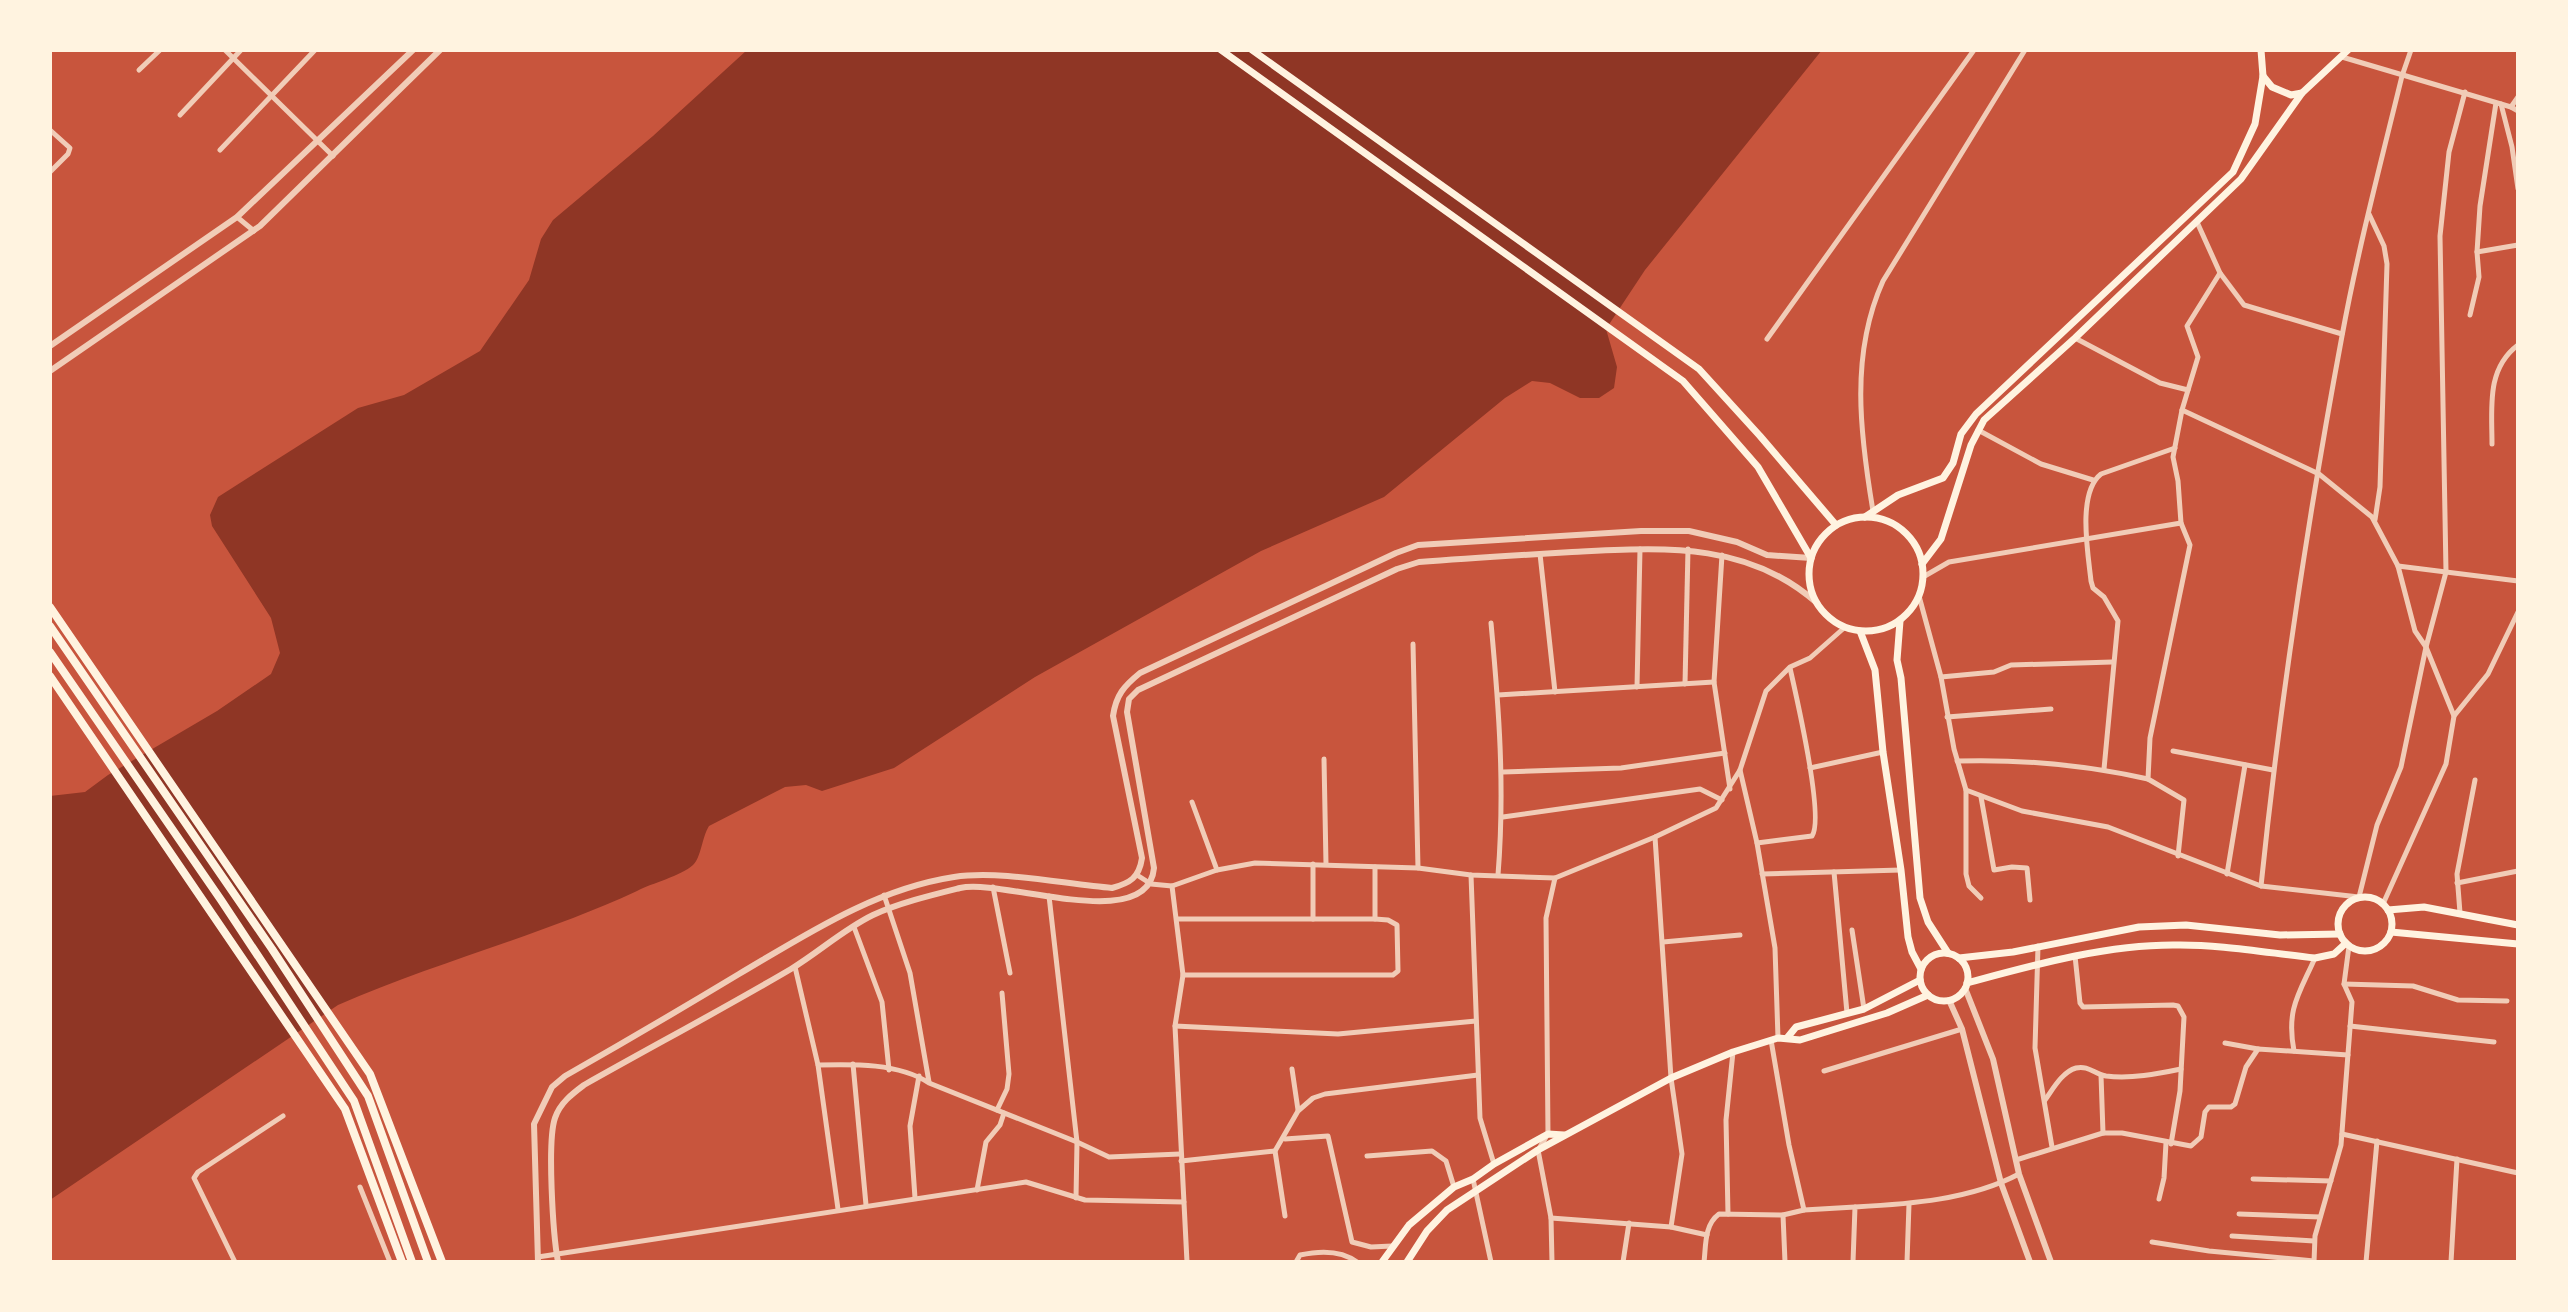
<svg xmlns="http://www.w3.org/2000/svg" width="2568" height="1312" font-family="Cabin,sans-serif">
<rect width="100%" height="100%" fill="#c8553d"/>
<path fill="#8f3625" d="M 747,50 L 1822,50 L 1645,270 L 1606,329 L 1617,367 L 1614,388 L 1599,398 L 1580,398 L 1550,383 L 1532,381 L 1505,398 L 1384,497 L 1261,551 L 1035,677 L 894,768 L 822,791 L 806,785 L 785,787 L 709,826 C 702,837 701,858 693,865 C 681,876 652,883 637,891 C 540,936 436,962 338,1005 L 50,1200 L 50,796 L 85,792 L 108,775 L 217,711 L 271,674 L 280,653 L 271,618 L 212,526 L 210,515 L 218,497 L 358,408 L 404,395 L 480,351 L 529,280 L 541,239 L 553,220 L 653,136 Z"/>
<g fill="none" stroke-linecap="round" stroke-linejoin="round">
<g stroke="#f1ccb7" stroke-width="5">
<path d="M 225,50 L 333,156"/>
<path d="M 2342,57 L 2511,107 L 2518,111"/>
<path d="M 139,70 L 160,50"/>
<path d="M 2501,104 L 2512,147 L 2518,189"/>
<path d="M 2511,107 L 2518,97"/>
<path d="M 180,115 L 241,50"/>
<path d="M 50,130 L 70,148 L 68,154 L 50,172"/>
<path d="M 220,150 L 315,50"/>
<path d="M 2369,214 L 2384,246 L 2387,264 L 2380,487 L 2375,520"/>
<path d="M 237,217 L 254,231"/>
<path d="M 2197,222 L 2220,273 L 2244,305 L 2342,334"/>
<path d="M 2477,252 L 2518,245"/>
<path d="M 2470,315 L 2479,277 L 2477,252 L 2480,206 L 2496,103"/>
<path d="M 2075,338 L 2160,383 L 2188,390"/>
<path d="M 1767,339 L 1974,50"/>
<path d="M 2182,410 L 2319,474 L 2372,517 L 2398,566 L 2415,631 L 2426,647 L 2454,716 L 2446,764 L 2383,904"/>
<path d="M 1978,430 L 2041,464 L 2093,480"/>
<path d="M 2492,444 C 2492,408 2486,369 2518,345"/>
<path d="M 1873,511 C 1860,433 1850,354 1883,281 L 2025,50"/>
<path d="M 1540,554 L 1555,692"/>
<path d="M 1722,555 L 1714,682 L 1730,789"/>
<path d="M 2398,566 L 2518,581"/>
<path d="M 1923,577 L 1949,562 L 2181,523"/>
<path d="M 1919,596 L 1941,677 L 1954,749 L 1966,790 L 2022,811 L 2108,827 L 2261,886 L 2359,897 L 2377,825 L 2401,767 L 2426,647 L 2446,572 L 2440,236 L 2449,152 L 2465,92"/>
<path d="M 1491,623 C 1499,709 1505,788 1498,875"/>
<path d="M 1413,644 L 1418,868"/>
<path d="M 1941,677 L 1994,672 L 2011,665 L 2112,662"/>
<path d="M 1685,684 L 1688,549"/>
<path d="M 1637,687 L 1640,549"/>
<path d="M 1498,695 L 1714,682"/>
<path d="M 2454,716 L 2488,674 L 2518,612"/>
<path d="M 1947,717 L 2051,709"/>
<path d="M 2173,751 L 2273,770"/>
<path d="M 1324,759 L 1326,864"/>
<path d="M 1957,761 C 2022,759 2085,765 2148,779"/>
<path d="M 1810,768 L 1883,752"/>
<path d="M 2104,769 L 2118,621 L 2104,597 L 2093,588 L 2091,581 C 2088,553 2077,493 2101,474 L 2175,448"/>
<path d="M 1740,770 L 1757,843 L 1775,948 L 1778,1038"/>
<path d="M 1503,772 L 1621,768 L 1725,753"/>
<path d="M 1966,790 L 1966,874 L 1969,886 L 1981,898"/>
<path d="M 1981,797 L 1994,870 L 2012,867 L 2027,868 L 2030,900"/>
<path d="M 1192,802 L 1217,870"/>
<path d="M 1503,817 L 1700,789 L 1722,800"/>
<path d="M 1655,837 L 1671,1078 L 1682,1154 L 1671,1227"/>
<path d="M 1757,843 L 1812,836 C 1825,818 1796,695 1790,668"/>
<path d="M 2178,856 L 2184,800 L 2148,779 L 2150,738 L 2190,545 L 2181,523 L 2178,481 L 2173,457 L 2182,410 L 2198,357 L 2187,326 L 2220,273"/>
<path d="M 1313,864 L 1313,919"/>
<path d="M 1834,872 L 1847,1013"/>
<path d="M 1762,874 L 1901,870"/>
<path d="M 2227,874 L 2245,765"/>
<path d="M 1137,875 L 1151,884 L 1172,886 L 1217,870 L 1255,863 L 1418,868 L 1471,875 L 1555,878 L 1655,837 L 1716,808 L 1740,770 L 1766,691 L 1790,667 L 1810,658 L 1844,628"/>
<path d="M 1471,875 L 1480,1118 L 1494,1164"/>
<path d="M 2457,883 L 2518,871"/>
<path d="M 1172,886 L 1183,975 L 1175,1026 L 1187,1262"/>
<path d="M 2261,886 C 2280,702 2308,518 2342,336 C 2358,249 2381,162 2402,76 L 2411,50"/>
<path d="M 993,887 L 1010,973"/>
<path d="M 884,895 L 910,973 L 929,1082"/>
<path d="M 1049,896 L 1077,1142 L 1076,1198"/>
<path d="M 2460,913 L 2457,874 L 2475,780"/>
<path d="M 1178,919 L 1375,919 L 1388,920 L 1397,925 L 1398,971 L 1393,975 L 1183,975"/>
<path d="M 1375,919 L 1375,867"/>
<path d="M 854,927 L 882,1002 L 889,1070"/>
<path d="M 1852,930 L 1864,1009"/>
<path d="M 1663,942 L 1740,935"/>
<path d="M 2038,946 L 2035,1048 L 2052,1147"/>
<path d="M 2075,956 L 2080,1003 L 2083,1007 L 2173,1005 L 2178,1006 L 2184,1017 L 2180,1091 L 2171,1144"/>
<path d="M 795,967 L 818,1065 L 838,1209"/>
<path d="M 2344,984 L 2413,986 L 2458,1000 L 2507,1001"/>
<path d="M 1175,1026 L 1338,1034 L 1476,1021"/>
<path d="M 2350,1026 L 2494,1042"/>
<path d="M 1771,1040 L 1789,1145 L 1804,1210"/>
<path d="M 2225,1043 L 2258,1049"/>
<path d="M 2294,1051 C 2286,1009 2299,994 2315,958"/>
<path d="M 853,1064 L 866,1205"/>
<path d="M 818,1065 C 853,1064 899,1063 929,1083 L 1077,1142 L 1109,1157 L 1180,1154"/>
<path d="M 1292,1069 L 1298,1110"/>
<path d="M 1824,1071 L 1962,1029"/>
<path d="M 2101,1075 L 2103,1133"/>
<path d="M 2045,1100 C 2053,1089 2062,1072 2076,1068 C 2088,1065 2095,1074 2106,1076 C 2131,1079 2157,1074 2181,1069"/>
<path d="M 997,1110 L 1007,1089 L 1009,1074 L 1002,993"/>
<path d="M 2342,1134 L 2518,1173"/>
<path d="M 1285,1139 L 1328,1136 L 1352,1242 L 1371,1247 L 1392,1246"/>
<path d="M 1367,1156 L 1432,1151 L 1446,1161 L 1454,1187"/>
<path d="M 2016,1160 L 2103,1133 L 2122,1133 L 2191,1146 L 2201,1137 L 2205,1112 L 2209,1107 L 2231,1107 L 2235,1104 L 2246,1067 L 2258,1049 L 2348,1055"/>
<path d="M 1181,1161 L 1275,1151"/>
<path d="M 1473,1179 L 1491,1262"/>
<path d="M 2253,1179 L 2331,1181"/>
<path d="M 360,1187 L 390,1262"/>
<path d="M 977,1190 L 986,1142 L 1000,1125 L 1004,1113"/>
<path d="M 915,1198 L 910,1126 L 919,1076"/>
<path d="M 2159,1199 L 2164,1178 L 2166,1143"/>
<path d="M 1728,1214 L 1726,1120 L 1733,1052"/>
<path d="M 2239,1214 L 2320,1217"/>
<path d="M 1783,1215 L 1785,1262"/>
<path d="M 1285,1216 L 1275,1151 L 1298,1111 L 1313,1098 L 1325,1094 L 1478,1075"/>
<path d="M 1551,1218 L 1671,1227 L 1707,1235"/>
<path d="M 2232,1236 L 2314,1241"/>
<path d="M 2152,1242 L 2209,1251 L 2314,1261"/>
<path d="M 538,1257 L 1026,1182 L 1085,1200 L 1184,1202"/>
<path d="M 235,1262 L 194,1178 L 198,1172 L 283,1116"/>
<path d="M 1296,1262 L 1300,1255 C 1318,1251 1341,1250 1357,1262"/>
<path d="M 1552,1262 L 1551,1218 L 1538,1150 L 1548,1134 L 1546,918 L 1555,878"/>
<path d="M 1623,1262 L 1629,1223"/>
<path d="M 1704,1262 C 1706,1246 1704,1225 1719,1214 L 1783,1215 L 1804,1210 L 1855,1207"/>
<path d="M 1853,1262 L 1855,1207 C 1909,1204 1970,1200 2019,1174"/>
<path d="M 1907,1262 L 1909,1204"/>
<path d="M 2314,1262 L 2315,1236 L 2341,1145 L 2352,1002 L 2344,984 L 2349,946"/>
<path d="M 2366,1262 L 2377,1141"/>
<path d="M 2451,1262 L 2457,1159"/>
</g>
<g stroke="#f1ccb7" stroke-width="6">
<path d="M 50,346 L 237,217 L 413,50"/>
<path d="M 50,371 L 260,226 L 440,50"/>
<path d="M 1965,988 L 1993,1059 L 2019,1174 L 2051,1262"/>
<path d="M 1949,1000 L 1962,1029 L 2001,1183 L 2030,1262"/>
<path d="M 538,1262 L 534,1124 L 552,1087 L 565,1076 C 623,1043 681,1009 739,974 C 807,934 875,889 954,877 C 1000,870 1064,884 1112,888 C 1130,883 1139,878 1142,858 L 1113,716 C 1116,695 1124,686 1140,673 L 1396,553 L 1418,545 L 1641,531 L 1689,531 L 1737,542 L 1767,555 L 1811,558"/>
<path d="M 558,1262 C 553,1235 547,1141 555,1118 C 560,1103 572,1094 584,1085 C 653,1046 723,1009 791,969 C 819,952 844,929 873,915 C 899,903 932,895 960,888 C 1003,878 1148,935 1154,868 L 1127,712 L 1129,699 L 1138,690 L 1397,569 L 1419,562 C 1470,558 1521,555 1572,552 C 1660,548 1746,540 1817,603"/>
</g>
<g stroke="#fff3e0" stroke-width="7">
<path d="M 1221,50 L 1683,381 L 1758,467 L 1811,558"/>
<path d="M 1252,50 L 1699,369 L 1760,436 L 1836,525"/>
<path d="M 2261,50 L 2263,76 L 2272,87 L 2291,95 L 2302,93 L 2348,50"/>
<path d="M 1865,517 L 1898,495 L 1943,478 L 1953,463 L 1961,434 L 1976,414 L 2233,172 L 2255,124 L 2263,76"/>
<circle cx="1866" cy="574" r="57"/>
<path d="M 1922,564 L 1941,539 L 1971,445 L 1984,420 L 2075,338 L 2241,179 L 2302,93"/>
<path d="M 1900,621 L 1897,660 L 1901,678 L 1920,898 L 1928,922 L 1948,953"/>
<path d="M 1860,631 L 1875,670 L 1883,752 L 1901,870 L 1908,937 L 1912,952 L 1921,969"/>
<circle cx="2365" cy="924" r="27"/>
<path d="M 2388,910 L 2424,907 L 2518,925"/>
<path d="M 2391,932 L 2518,944"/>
<circle cx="1944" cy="977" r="24"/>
<path d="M 1959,958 L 2013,952 L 2139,927 L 2186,925 L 2280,935 L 2340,934"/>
<path d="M 1967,983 C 2034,965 2104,945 2173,945 C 2220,944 2268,953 2315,958 L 2334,954 L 2346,943"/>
<path d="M 1787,1038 L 1796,1027 L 1864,1009 L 1920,980"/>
<path d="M 1382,1262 L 1409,1225 L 1454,1187 L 1473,1179 L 1494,1164 L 1548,1134 L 1564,1135"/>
<path d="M 1407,1262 L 1427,1231 L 1447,1210 L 1538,1150 L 1671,1078 L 1733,1052 L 1778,1038 L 1800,1040 L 1887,1013 L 1928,995"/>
</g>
<g stroke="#fff3e0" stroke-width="8">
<path d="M 50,607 L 370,1074 L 442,1262"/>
<path d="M 50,626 L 272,949 L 368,1096 L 428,1262"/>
<path d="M 50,652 L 221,900 L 354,1101 L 412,1262"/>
<path d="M 50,676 L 345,1109 L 402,1262"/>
</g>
</g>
<rect width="2568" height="1312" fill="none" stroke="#fff3e0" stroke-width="104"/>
</svg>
